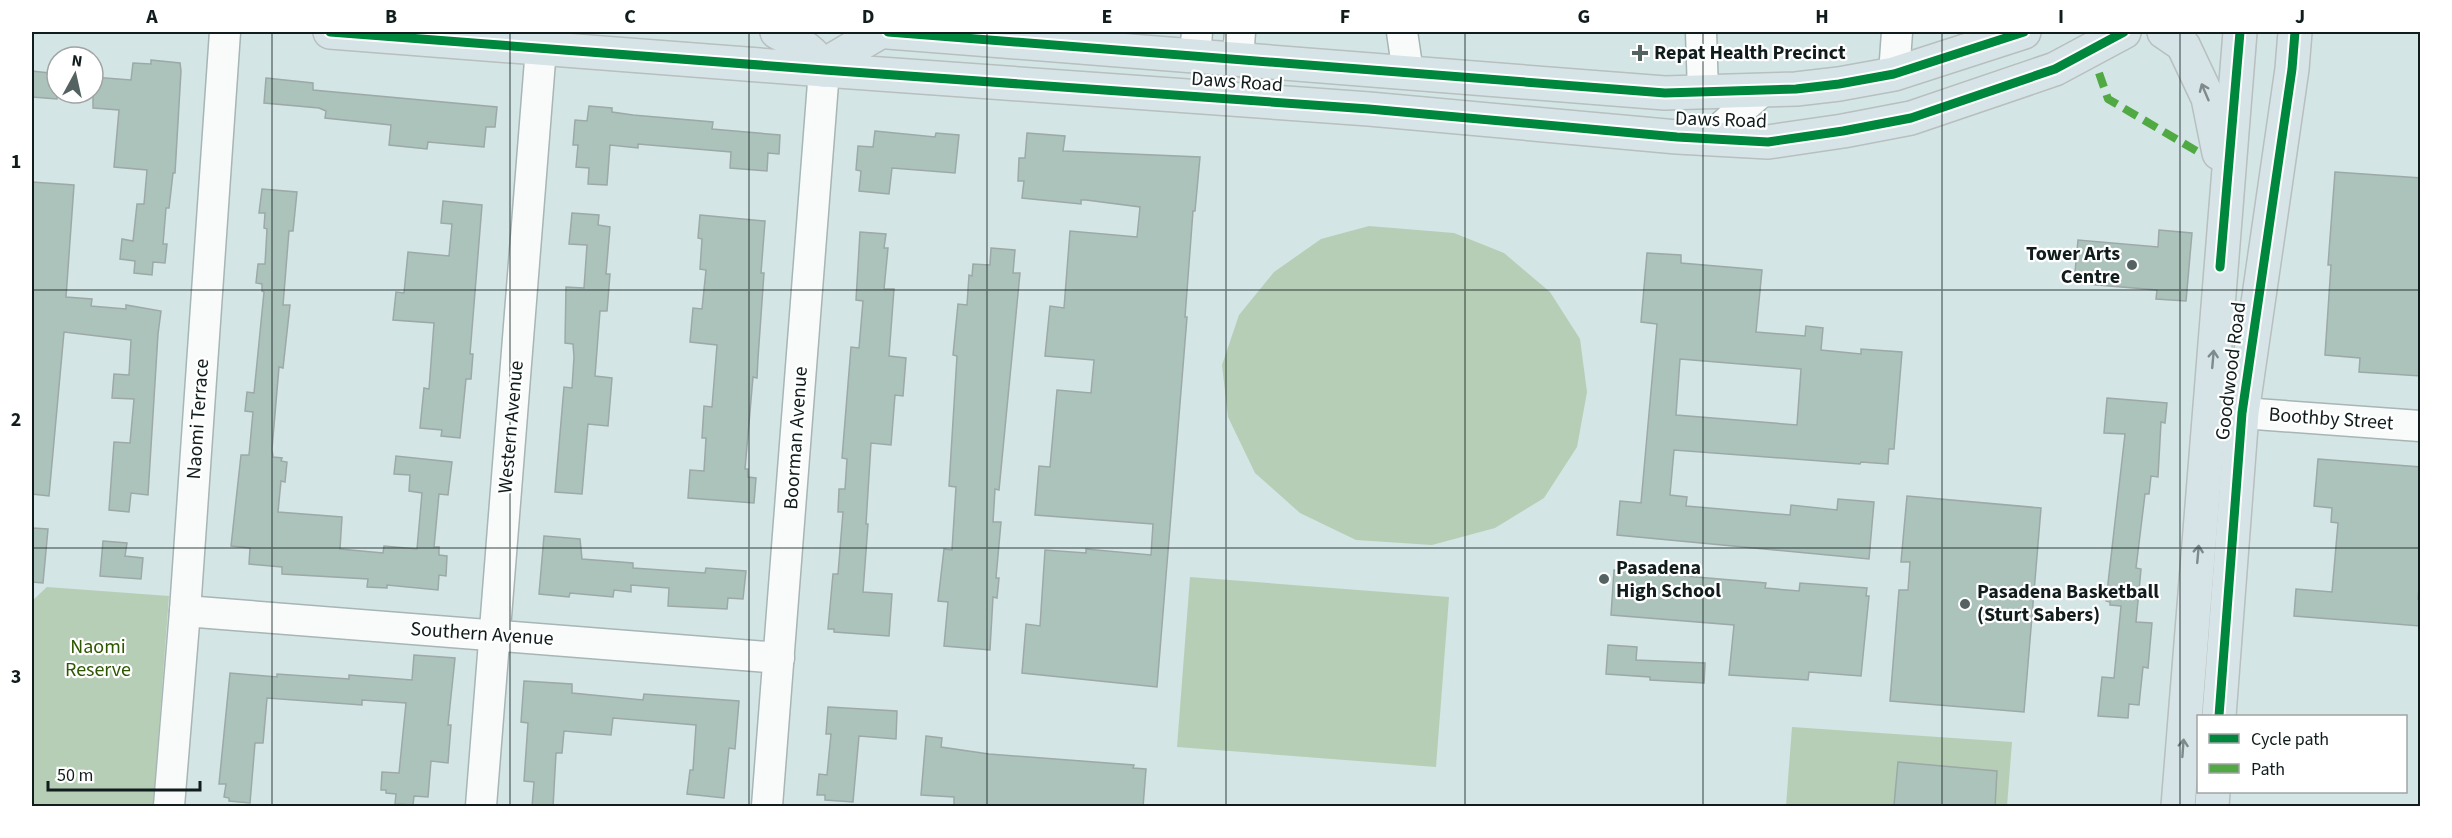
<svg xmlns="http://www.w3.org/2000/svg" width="2452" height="838" font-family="'Source Sans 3',sans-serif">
<rect width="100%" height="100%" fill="#d4e5e5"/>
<g fill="#b7ceb6">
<path d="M 1369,226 L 1454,233 L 1504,253 L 1550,292 L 1580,339 L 1587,392 L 1577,447 L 1544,498 L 1495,528 L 1432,545 L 1356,540 L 1300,513 L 1255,473 L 1228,417 L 1222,365 L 1239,315 L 1274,272 L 1321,239 Z"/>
<path d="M 1190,577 L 1449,597 L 1436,767 L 1177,747 Z"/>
<path d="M 47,587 L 169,596 L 153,806 L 32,806 L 32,601 Z"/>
<path d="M 1792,727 L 2012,742 L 2007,806 L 1786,806 Z"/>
</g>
<g fill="#acc3bc" stroke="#9ca9a7" stroke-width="1.5" fill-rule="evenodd">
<path d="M 151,60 L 180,63 L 181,71 L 175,173 L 173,173 L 169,208 L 166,208 L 163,244 L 167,244 L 165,263 L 153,262 L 152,275 L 134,273 L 135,261 L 120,259 L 122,239 L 133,241 L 137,204 L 144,204 L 147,170 L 114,167 L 119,110 L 93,108 L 93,77 L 131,80 L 133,63 L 151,64 Z"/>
<path d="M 32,71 L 49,73 L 48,78 L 57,78 L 57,99 L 32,97 Z"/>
<path d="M 266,78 L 313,83 L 313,90 L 497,107 L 495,127 L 486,127 L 484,147 L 428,142 L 427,149 L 389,145 L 391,125 L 325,118 L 326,111 L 319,108 L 264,103 Z"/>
<path d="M 589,106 L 612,108 L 612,112 L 633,115 L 713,122 L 712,129 L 780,135 L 779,154 L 768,153 L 767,171 L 730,168 L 731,152 L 638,144 L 638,148 L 610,145 L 607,185 L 588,184 L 589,168 L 576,167 L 578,145 L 573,145 L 575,120 L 587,121 Z"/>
<path d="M 875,131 L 935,137 L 936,133 L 959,135 L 955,173 L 892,168 L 889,194 L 859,191 L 861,171 L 856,170 L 858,146 L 873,147 Z"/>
<path d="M 1027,133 L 1065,136 L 1063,151 L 1200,157 L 1195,211 L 1193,211 L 1185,317 L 1187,317 L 1157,687 L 1022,673 L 1026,624 L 1040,626 L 1045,550 L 1086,553 L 1086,549 L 1151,555 L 1153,524 L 1035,515 L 1039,466 L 1050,467 L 1057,390 L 1091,393 L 1094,360 L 1045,356 L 1050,306 L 1064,308 L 1070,231 L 1137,237 L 1140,207 L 1086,200 L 1081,200 L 1081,204 L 1022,198 L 1024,181 L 1018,181 L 1019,158 L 1025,158 Z"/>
<path d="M 2335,172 L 2421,178 L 2421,376 L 2359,372 L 2360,358 L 2325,355 L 2331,265 L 2328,265 Z"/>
<path d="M 32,182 L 74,185 L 66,297 L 92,299 L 91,306 L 126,309 L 126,305 L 161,311 L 158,334 L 148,495 L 131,493 L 129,512 L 109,510 L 114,442 L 130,443 L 134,399 L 112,398 L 114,374 L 129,375 L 131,340 L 64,332 L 49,496 L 32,494 Z"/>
<path d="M 262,189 L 297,192 L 293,231 L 289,231 L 283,305 L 290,305 L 283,368 L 279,367 L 272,449 L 273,457 L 282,458 L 281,461 L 287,462 L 285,482 L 281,481 L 278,512 L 342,517 L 340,549 L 383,553 L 384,546 L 417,549 L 422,493 L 409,491 L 410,475 L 394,474 L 396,456 L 452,462 L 448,495 L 439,494 L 434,547 L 439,547 L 439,555 L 447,556 L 446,576 L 439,575 L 438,590 L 387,585 L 387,588 L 367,587 L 368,579 L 282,574 L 282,567 L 249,564 L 250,548 L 231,546 L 241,455 L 249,455 L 253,412 L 245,411 L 247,392 L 254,393 L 264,292 L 262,291 L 262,284 L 256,283 L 258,264 L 265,264 L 267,229 L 264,228 L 265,213 L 259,213 Z"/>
<path d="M 443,201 L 482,205 L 470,354 L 473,354 L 471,379 L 466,379 L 460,438 L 441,436 L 442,430 L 420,428 L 424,388 L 429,389 L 434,323 L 393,320 L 396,292 L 404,293 L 408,252 L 449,256 L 452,224 L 441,223 Z"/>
<path d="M 572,213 L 599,215 L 598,225 L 610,227 L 606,274 L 610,274 L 607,311 L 600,311 L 595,376 L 612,378 L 608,426 L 588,424 L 582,494 L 555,492 L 564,387 L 572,388 L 574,357 L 573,344 L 565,343 L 566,287 L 584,288 L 587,245 L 569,244 Z"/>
<path d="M 700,215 L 765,221 L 761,273 L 764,273 L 758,358 L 757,378 L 753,377 L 745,469 L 748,469 L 748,477 L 756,478 L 754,503 L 688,498 L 690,470 L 704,471 L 706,438 L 702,438 L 704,406 L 712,407 L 717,345 L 690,342 L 693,308 L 702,309 L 706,270 L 700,269 L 702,239 L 698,238 Z"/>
<path d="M 2159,230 L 2192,233 L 2186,301 L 2156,299 L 2157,290 L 2074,283 L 2078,240 L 2158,247 Z"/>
<path d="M 860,232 L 886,234 L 884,248 L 888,248 L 884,289 L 894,289 L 889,356 L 906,358 L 903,396 L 895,395 L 891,445 L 871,443 L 866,524 L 868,524 L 863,592 L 892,594 L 889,636 L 834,632 L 834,629 L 828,629 L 833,574 L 838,574 L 843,512 L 838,512 L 839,489 L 845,489 L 847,459 L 842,458 L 851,347 L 859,348 L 863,301 L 856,300 Z"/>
<path d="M 991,248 L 1015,250 L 1013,273 L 1020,273 L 999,490 L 995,489 L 993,522 L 1001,522 L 996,578 L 999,578 L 997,598 L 993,597 L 990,650 L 944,646 L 948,602 L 938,601 L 944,549 L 952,550 L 956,487 L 949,486 L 957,356 L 953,355 L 958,304 L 967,305 L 969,275 L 972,276 L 973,264 L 990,265 Z"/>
<path d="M 1647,253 L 1681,255 L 1681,263 L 1762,270 L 1756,332 L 1805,336 L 1806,326 L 1823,328 L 1821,350 L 1861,354 L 1861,349 L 1902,352 L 1894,449 L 1889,449 L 1888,464 L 1861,462 L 1860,464 L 1674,450 L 1670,495 L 1687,497 L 1686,506 L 1790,515 L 1791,505 L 1837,510 L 1838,499 L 1874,502 L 1869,559 L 1617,535 L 1620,501 L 1641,503 L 1657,324 L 1641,322 ZM 1680,359 L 1801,369 L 1797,425 L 1676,415 Z"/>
<path d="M 2107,398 L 2167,403 L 2165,423 L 2161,422 L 2158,477 L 2151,476 L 2149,494 L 2145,494 L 2136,568 L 2141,569 L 2136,622 L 2152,623 L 2148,668 L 2143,667 L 2139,705 L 2129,704 L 2128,718 L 2098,716 L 2102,677 L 2114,678 L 2121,606 L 2110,605 L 2110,602 L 2106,601 L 2125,434 L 2104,433 Z"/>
<path d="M 2318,459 L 2421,467 L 2421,565 L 2418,599 L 2421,599 L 2420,626 L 2294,616 L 2296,589 L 2332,592 L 2338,523 L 2331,522 L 2332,508 L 2314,506 Z"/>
<path d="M 1907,496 L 2041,508 L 2024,712 L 1890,701 L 1899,590 L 1908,590 L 1910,562 L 1901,562 Z"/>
<path d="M 32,528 L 48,529 L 43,583 L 32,582 Z"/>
<path d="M 544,536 L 580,539 L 582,559 L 633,563 L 633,568 L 705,573 L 706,568 L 746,571 L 743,599 L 728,598 L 727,609 L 668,606 L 669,588 L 631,585 L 631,592 L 614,590 L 613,597 L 570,593 L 569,597 L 539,594 Z"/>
<path d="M 103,541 L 127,543 L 125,556 L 143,558 L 141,579 L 100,576 Z"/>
<path d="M 1614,570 L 1766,583 L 1765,588 L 1799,591 L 1800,583 L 1867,588 L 1866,596 L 1869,596 L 1861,676 L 1809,672 L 1808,680 L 1729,675 L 1734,625 L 1611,615 Z"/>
<path d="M 1608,645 L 1637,647 L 1636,660 L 1705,663 L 1704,683 L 1650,680 L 1650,677 L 1606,674 Z"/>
<path d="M 414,655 L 455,658 L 448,725 L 451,725 L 448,763 L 431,761 L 428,797 L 414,796 L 413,805 L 395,804 L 396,794 L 386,793 L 386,790 L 381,790 L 382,772 L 399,773 L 406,703 L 362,700 L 362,705 L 267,698 L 263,743 L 255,743 L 250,803 L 229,801 L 229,798 L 224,797 L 226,784 L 219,784 L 230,673 L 277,677 L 277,674 L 349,679 L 349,675 L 412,680 Z"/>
<path d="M 524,681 L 572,684 L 572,693 L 643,700 L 644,694 L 739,701 L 735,749 L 729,748 L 724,798 L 687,794 L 690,770 L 693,770 L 696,725 L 613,718 L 611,735 L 564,731 L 562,753 L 556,753 L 553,807 L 532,807 L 534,782 L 524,781 L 528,723 L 521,722 Z"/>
<path d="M 828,707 L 897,711 L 896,739 L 859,736 L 853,802 L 825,800 L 825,795 L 817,795 L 819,774 L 827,775 L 831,734 L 826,734 Z"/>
<path d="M 926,736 L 942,738 L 941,747 L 989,754 L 1134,765 L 1133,768 L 1146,769 L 1143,807 L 954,807 L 954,797 L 921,795 Z"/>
<path d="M 1898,762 L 1997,771 L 1995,807 L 1894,805 Z"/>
</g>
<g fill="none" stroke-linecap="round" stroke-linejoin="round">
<g stroke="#a7b5b4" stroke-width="33">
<g id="minor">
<path d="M 1402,32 L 1408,73"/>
<path d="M 1701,32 L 1703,92"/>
<path d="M 1195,56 L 1197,32"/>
<path d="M 1238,59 L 1240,32"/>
<path d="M 1894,74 L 1897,32"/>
<path d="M 1708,139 L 1762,91"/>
<path d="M 2242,413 L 2420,426"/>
<path d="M 185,611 L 779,658"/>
<path d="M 169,806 L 185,611 L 225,32"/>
<path d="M 481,806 L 541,48"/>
<path d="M 767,806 L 824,70"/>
</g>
</g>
<g stroke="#b7bfbf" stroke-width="36">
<g id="major">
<path d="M 330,32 L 824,70 L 1369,109 L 1677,137 L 1768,142 L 1843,131 L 1911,118 L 2055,69 L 2124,32"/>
<path d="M 777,32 C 798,43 813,49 824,70"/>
<path d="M 888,32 L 1665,93 L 1796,89 L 1839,84 L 1894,74 L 2024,32"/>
<path d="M 2164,32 L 2183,45 L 2208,98 L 2219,153"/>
<path d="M 824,70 L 836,58 L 880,32"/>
<path d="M 2219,716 L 2242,413 L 2292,69 L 2295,32"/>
<path d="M 2178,806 L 2240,32"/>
<path d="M 2212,806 L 2213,792"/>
</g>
</g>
<use href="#minor" stroke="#f9fbfb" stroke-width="30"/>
<use href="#major" stroke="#d7e4e7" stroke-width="33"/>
<path stroke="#51a943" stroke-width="8" stroke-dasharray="15 8" stroke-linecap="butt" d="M 2099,73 L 2108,99 L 2200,153"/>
<g stroke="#fff" stroke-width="13">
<g id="cycleway">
<path d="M 330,32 L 824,70 L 1369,109 L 1677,137 L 1768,142 L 1843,131 L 1911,118 L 2055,69 L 2124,32"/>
<path d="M 888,32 L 1665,93 L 1796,89 L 1839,84 L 1894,74 L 2024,32"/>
<path d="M 2220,267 L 2240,32"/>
<path d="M 2219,716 L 2242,413 L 2292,69 L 2295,32"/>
</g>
</g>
<use href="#cycleway" stroke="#00873e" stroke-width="9"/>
</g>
<defs><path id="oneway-shaft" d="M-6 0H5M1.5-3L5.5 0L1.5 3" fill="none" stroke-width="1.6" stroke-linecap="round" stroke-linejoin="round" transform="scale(1.5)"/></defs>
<g stroke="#7e8a8c">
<use href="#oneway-shaft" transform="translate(2205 92) rotate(-113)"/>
<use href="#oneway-shaft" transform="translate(2213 359) rotate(-85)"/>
<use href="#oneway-shaft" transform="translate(2198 554) rotate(-85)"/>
<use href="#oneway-shaft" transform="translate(2183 748) rotate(-86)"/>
</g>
<path fill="none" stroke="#111c1c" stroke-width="1.5" stroke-opacity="0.55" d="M 272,32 L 272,806M 510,32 L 510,806M 749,32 L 749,806M 987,32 L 987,806M 1226,32 L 1226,806M 1465,32 L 1465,806M 1703,32 L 1703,806M 1942,32 L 1942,806M 2180,32 L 2180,806M 32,290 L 2420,290M 32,548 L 2420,548"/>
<g fill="#556262" stroke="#fff" stroke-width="2">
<path d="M1637 44h6v6h6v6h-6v6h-6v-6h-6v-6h6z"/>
<circle cx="2132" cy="265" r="6"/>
<circle cx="1604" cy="579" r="6"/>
<circle cx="1965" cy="604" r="6"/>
</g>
<g text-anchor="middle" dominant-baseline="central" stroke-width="4.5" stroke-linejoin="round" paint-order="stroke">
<g font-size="20" font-weight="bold" fill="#111c1c" stroke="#fff" text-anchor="start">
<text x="1654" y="53">Repat Health Precinct</text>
<text x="2120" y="254" text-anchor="end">Tower Arts<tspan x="2120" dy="23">Centre</tspan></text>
<text x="1616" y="568">Pasadena<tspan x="1616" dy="23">High School</tspan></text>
<text x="1977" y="592">Pasadena Basketball<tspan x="1977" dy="23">(Sturt Sabers)</tspan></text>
</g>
<g font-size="20" fill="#111c1c" stroke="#fff">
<text transform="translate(1237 82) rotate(4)">Daws Road</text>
<text transform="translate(1721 120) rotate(2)">Daws Road</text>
<text transform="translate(2231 371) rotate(-83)">Goodwood Road</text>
<text transform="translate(198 419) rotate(-86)">Naomi Terrace</text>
<text transform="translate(2331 419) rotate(4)">Boothby Street</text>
<text transform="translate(511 427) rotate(-85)">Western Avenue</text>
<text transform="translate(796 438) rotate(-86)">Boorman Avenue</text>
<text transform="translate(482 634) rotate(4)">Southern Avenue</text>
</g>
<g font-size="20" fill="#2c5700" stroke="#fff">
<text x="98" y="647">Naomi<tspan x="98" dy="23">Reserve</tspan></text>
</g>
</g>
<rect width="2452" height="838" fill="none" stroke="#ffffff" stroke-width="66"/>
<rect x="2197" y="715" width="210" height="78" fill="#ffffff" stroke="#a0a4a4" stroke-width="1.5"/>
<rect x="2209" y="734" width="30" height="9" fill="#00873e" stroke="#a0a4a4" stroke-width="1.5"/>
<text x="2251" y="745" font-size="18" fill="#111c1c">Cycle path</text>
<rect x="2209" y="764" width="30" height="9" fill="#51a943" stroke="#a0a4a4" stroke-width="1.5"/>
<text x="2251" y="775" font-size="18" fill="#111c1c">Path</text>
<g transform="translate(75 75) rotate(8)"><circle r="28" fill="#ffffff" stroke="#a0a4a4" stroke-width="1.5"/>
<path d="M0-4.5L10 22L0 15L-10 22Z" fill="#556262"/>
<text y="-9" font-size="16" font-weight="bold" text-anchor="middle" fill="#111c1c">N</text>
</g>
<path d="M48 781v9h152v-9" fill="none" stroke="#111c1c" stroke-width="3"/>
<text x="57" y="781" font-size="18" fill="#111c1c" stroke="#ffffff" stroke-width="4.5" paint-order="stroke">50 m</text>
<rect x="33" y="33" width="2386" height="772" fill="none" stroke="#111c1c" stroke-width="2"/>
<g font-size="20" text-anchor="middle" font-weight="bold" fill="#111c1c">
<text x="152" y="23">A</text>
<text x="391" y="23">B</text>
<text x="630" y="23">C</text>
<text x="868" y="23">D</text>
<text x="1107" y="23">E</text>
<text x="1345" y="23">F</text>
<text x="1584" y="23">G</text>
<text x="1822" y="23">H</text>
<text x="2061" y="23">I</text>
<text x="2300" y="23">J</text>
<text x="16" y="168">1</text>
<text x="16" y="426">2</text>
<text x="16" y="683">3</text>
</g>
</svg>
